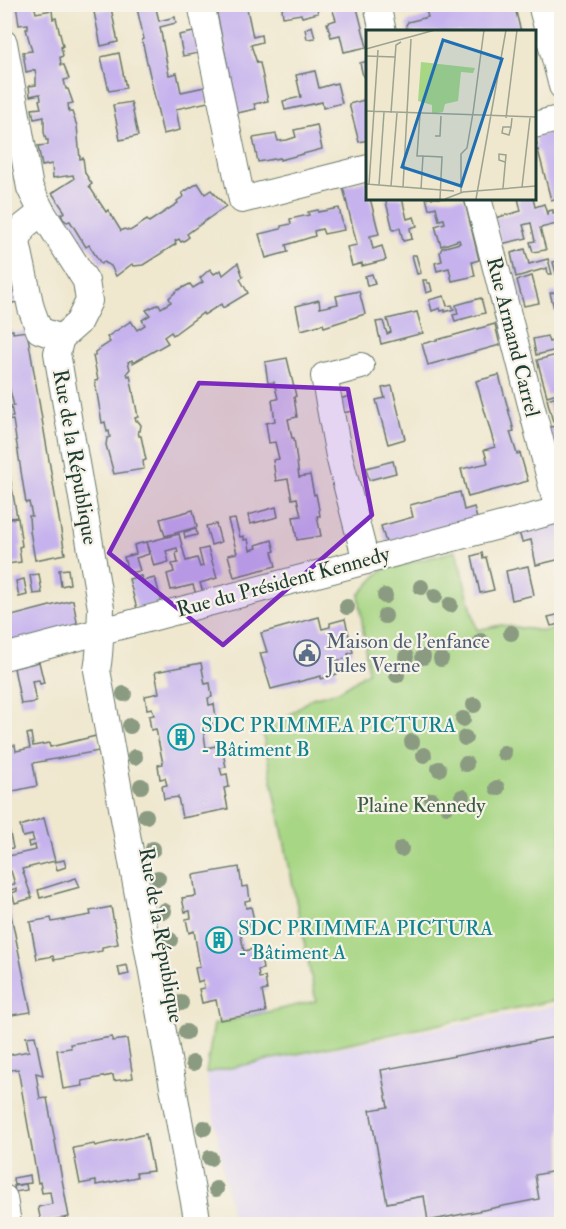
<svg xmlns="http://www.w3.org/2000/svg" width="566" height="1229" font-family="'IM FELL Double Pica',serif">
<rect width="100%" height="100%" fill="#f7f3e8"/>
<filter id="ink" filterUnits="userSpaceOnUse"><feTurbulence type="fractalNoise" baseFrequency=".0167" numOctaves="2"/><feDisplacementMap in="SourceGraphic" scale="12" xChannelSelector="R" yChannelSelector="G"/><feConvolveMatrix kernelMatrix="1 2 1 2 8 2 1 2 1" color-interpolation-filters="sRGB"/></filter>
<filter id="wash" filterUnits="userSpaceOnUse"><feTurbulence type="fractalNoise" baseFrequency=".008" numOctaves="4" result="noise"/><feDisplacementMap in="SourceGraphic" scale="24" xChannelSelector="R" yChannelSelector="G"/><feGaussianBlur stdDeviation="1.35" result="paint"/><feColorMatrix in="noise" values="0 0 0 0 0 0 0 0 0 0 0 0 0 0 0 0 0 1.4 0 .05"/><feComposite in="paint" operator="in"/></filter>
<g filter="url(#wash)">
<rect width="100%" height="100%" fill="#efe7ce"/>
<path fill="#e0d4f4" d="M 561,1005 L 561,1224 L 233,1224 L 206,1073 Z"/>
<path fill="#a7d684" stroke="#638a5c" stroke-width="1.5" d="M 456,551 L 477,630 L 501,625 L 543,631 L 561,628 L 561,999 L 206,1073 L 214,1024 L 316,1001 L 263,735 L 312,698 L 339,691 L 368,672 L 359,595 L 382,570 Z"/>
<g id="blocks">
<g fill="#c6b3ee">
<path d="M 16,4 L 34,4 L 36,13 L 52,10 L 53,19 L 56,18 L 63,46 L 61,47 L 63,56 L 60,57 L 61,65 L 64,65 L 69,79 L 64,80 L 66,89 L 68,89 L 73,103 L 68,104 L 69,112 L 72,112 L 77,126 L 80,159 L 83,158 L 85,173 L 92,184 L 89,186 L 106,212 L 108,210 L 121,231 L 124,229 L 130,231 L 147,220 L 149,222 L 178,203 L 177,201 L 184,196 L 182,193 L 198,183 L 205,194 L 211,190 L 226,206 L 187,234 L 189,237 L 185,240 L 181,242 L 179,239 L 175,241 L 176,244 L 143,265 L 134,266 L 132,264 L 116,276 L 111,266 L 104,262 L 101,264 L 89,245 L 86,247 L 70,221 L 67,222 L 63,219 L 61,214 L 65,212 L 52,193 L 74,179 L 73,175 L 53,178 L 52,164 L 42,166 L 38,146 L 48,145 L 48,140 L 46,140 L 44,132 L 44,117 L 34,119 L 32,109 L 41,108 L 39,100 L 41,99 L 40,94 L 30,96 L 29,86 L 36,85 L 36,75 L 35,70 L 26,72 L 23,52 L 32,51 L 26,29 L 28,29 L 28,24 L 19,25 Z"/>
<path d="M 136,4 L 155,4 L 159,21 L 175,17 L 176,23 L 160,27 L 169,75 L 177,73 L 181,92 L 205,87 L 208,102 L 176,109 L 180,130 L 163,134 L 142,40 L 144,39 Z"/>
<path d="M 215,4 L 246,4 L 253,37 L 261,35 L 262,42 L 251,45 L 257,63 L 260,63 L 268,101 L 254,104 L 256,109 L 237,113 Z"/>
<path d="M 303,4 L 316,4 L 318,13 L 302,17 L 301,14 L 283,17 L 282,8 Z"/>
<path d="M 344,4 L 356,4 L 367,47 L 344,52 L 340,35 L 331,37 L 327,23 L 336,20 L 332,8 Z"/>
<path d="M 424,4 L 514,4 L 521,32 L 408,32 L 406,25 L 408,22 L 428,17 Z"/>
<path d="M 111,8 L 118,42 L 101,46 L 94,12 Z"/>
<path d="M 312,26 L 315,38 L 307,39 L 305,29 Z"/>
<path d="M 194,32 L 199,53 L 183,56 L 179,35 Z"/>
<path d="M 119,53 L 126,88 L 109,91 L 101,57 Z"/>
<path d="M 368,61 L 368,75 L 363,76 L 360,63 Z"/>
<path d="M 315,71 L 319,88 L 337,83 L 342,103 L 323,108 L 322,102 L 285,110 L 283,101 L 301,97 L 296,75 Z"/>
<path d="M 368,99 L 368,140 L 359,142 L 349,104 Z"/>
<path d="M 131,102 L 138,136 L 120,140 L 113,105 Z"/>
<path d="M 317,125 L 322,149 L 280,160 L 280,158 L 258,162 L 253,138 L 276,134 L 278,141 L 287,140 L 296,137 L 294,130 Z"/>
<path d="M 555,131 L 560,135 L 561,140 L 561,197 L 551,200 L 538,150 L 534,151 L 534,146 L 537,145 L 535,137 Z"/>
<path d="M 366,181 L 368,198 L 370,198 L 379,234 L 370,236 L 373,249 L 382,246 L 386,260 L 362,266 L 362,263 L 352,266 L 347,247 L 357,245 L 343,187 Z"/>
<path d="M 385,198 L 402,198 L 407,219 L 414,217 L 417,226 L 410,228 L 412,239 L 403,241 L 400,228 L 393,230 Z"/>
<path d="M 426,198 L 464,198 L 479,260 L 472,262 L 475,276 L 452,281 L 449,268 L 437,271 L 435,263 L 442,261 L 440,252 L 442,248 L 460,243 L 459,240 L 441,246 L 435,226 L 445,223 L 444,219 L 439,220 L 436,207 L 429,209 Z"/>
<path d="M 518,198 L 533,198 L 535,207 L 544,204 L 547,214 L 548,211 L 553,210 L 553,213 L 559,211 L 557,203 L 561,202 L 561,223 L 540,228 L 546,250 L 533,252 L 530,242 L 535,241 L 531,223 L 523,225 L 527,238 L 501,244 L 495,218 L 521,211 Z"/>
<path d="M 339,208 L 344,230 L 324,234 L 322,229 L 314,231 L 315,236 L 286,245 L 288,252 L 266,258 L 259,234 L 281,229 L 281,226 L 291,224 L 290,219 L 309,215 L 308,212 L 318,210 L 318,212 Z"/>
<path d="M 525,249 L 529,264 L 548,259 L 552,274 L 548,274 L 547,268 L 516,277 L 511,253 Z"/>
<path d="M 412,255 L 416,255 L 421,273 L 417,274 Z"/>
<path d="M 14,257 L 22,301 L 8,304 L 4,290 L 4,259 Z"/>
<path d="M 561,260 L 561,281 L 558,281 L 553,262 Z"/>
<path d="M 238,263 L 243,277 L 240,279 L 248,293 L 223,308 L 221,304 L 204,315 L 203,313 L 173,335 L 171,332 L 164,337 L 168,343 L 133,363 L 132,360 L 128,362 L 130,369 L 127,373 L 128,376 L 130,375 L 138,417 L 135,418 L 136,421 L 138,421 L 141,425 L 140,431 L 138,431 L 139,436 L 141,436 L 146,460 L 143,461 L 144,469 L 114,474 L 106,445 L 107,438 L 110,437 L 109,431 L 107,432 L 105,422 L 102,423 L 95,381 L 98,380 L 93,356 L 95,356 L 95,352 L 110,342 L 107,337 L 131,321 L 137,330 L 145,325 L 142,320 L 150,315 L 146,310 L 159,304 L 161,308 L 171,302 L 169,298 L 178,290 L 190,284 L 193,288 L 203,282 L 200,278 L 210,269 L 214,274 L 221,270 L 223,275 Z"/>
<path d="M 372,274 L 375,284 L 367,286 L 365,276 Z"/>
<path d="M 532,276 L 539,303 L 524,306 L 517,280 Z"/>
<path d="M 423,280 L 427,280 L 427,283 L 430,283 L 432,291 L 426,293 Z"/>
<path d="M 359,291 L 365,314 L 324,327 L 323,324 L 301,330 L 296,306 L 319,300 L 320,308 L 338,304 L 336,296 Z"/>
<path d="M 556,292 L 558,298 L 561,297 L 561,310 L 555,312 L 550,293 Z"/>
<path d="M 444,296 L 447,306 L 452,305 L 454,309 L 445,312 L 445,310 L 441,311 L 440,308 L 432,311 L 429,300 Z"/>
<path d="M 481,298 L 485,313 L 455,321 L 453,315 L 458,314 L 456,305 Z"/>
<path d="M 417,312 L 423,333 L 381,344 L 376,322 L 383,321 L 387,334 L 391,332 L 387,319 Z"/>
<path d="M 495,324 L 500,345 L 428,365 L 422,344 Z"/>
<path d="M 561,327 L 561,349 L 536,355 L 533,339 L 547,336 L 549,342 L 556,340 L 554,329 Z"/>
<path d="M 13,330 L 13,333 L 27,331 L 65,554 L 35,560 L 30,531 L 29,516 L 32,516 L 29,502 L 26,503 L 13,420 L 4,421 L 4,418 L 13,417 L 11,406 L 14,406 L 7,379 L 4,380 L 4,331 Z"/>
<path d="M 561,354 L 561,392 L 547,396 L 537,360 Z"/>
<path d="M 287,358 L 296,396 L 294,397 L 297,417 L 288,419 L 292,438 L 294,438 L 299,477 L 310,475 L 314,495 L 316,494 L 318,504 L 320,516 L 317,516 L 321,536 L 297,540 L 293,517 L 301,516 L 297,498 L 292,499 L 288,479 L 276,481 L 273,460 L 279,459 L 275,442 L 269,443 L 266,423 L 275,421 L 272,400 L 278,399 L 274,382 L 268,383 L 265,362 Z"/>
<path d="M 499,375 L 514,431 L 510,432 L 517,454 L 520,453 L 528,481 L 468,497 L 461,469 L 488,463 L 484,450 L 495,447 L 476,381 Z"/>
<path d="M 392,386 L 405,439 L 388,444 L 376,400 L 385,398 L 382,388 Z"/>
<path d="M 561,395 L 561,420 L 553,422 L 547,399 Z"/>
<path d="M 349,396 L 353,411 L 342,413 L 340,399 Z"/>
<path d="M 561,424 L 561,454 L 555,455 L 548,428 Z"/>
<path d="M 4,439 L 7,439 L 9,463 L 4,464 Z"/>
<path d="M 393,461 L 396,473 L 369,480 L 366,468 Z"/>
<path d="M 4,470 L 7,478 L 10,477 L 17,517 L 4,519 Z"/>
<path d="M 460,492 L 464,510 L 474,507 L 477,519 L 386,543 L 381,526 L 413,517 L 410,505 Z"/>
<path d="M 276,507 L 278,517 L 250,524 L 248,515 Z"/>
<path d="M 193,510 L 197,527 L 165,536 L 160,519 Z"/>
<path d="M 18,518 L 22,546 L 19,547 L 21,562 L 7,564 L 4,547 L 4,520 Z"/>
<path d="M 235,519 L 240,537 L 244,536 L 244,540 L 248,539 L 250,550 L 257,548 L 256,545 L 272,540 L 275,551 L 272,552 L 276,566 L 234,577 L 228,555 L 237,553 L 228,520 Z"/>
<path d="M 561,521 L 561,559 L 536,565 L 531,540 L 522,542 L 519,532 Z"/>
<path d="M 216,524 L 221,542 L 211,545 L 206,526 Z"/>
<path d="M 196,529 L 197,535 L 185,538 L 184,532 Z"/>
<path d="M 179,534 L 186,561 L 197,558 L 200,567 L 203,566 L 199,550 L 208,548 L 217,578 L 200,583 L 203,592 L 196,594 L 193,585 L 171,590 L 167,574 L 174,572 L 172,564 L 178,563 L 176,553 L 178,552 L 177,548 L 166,551 L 169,562 L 154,566 L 147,542 Z"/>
<path d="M 146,542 L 149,554 L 136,558 L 140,571 L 128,573 L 124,557 L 136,554 L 134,545 Z"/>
<path d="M 482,553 L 483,558 L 486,557 L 494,590 L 480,593 L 472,556 Z"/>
<path d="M 528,566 L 534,595 L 512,600 L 506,571 Z"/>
<path d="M 68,569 L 70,584 L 61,586 L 59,570 Z"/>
<path d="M 39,574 L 42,593 L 33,594 L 30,575 Z"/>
<path d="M 141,576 L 142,581 L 155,578 L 162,603 L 137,609 L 129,579 Z"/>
<path d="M 24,579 L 27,595 L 19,597 L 16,581 Z"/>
<path d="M 73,600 L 77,622 L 73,627 L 4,646 L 4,618 Z"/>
<path d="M 561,614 L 561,624 L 551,626 L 548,617 Z"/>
<path d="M 319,617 L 322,629 L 330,627 L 330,623 L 345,619 L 353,652 L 348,654 L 349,658 L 334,661 L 337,674 L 321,679 L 321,676 L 271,689 L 260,653 L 267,652 L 261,633 Z"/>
<path d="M 39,662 L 44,683 L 40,684 L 39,680 L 32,681 L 36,702 L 21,704 L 14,668 Z"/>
<path d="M 201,663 L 205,684 L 210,683 L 212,697 L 208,698 L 209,705 L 214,704 L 216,717 L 211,718 L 213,726 L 203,728 L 206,748 L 216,746 L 218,754 L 223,753 L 226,767 L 220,768 L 222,775 L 227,774 L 229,787 L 224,788 L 228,809 L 182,818 L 178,797 L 164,799 L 162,786 L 167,785 L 165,778 L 160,779 L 158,765 L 163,764 L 156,729 L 151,730 L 149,716 L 154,715 L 152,708 L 147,709 L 145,696 L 159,693 L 155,672 Z"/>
<path d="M 31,733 L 33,746 L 49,743 L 50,747 L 96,736 L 99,751 L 33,763 L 37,786 L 4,793 L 4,747 L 15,745 L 16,751 L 30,748 L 27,734 Z"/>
<path d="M 44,818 L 55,861 L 22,869 L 32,898 L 15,903 L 12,893 L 17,891 L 17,888 L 11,890 L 9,885 L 15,884 L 11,871 L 4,872 L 4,857 L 36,850 L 35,845 L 29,847 L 28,842 L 34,841 L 32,835 L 23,837 L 20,826 Z"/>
<path d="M 9,829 L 13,848 L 4,849 L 4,831 Z"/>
<path d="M 64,860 L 66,867 L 57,870 L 55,862 Z"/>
<path d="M 239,867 L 242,887 L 248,886 L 250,900 L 245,901 L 246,908 L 251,907 L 254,920 L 249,921 L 250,929 L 240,931 L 244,951 L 254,949 L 255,957 L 261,956 L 263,969 L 258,970 L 259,978 L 265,977 L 267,990 L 262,991 L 266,1012 L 220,1020 L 216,1000 L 202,1003 L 199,989 L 204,988 L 203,980 L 198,982 L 195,968 L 200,967 L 194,931 L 189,933 L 186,919 L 191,918 L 190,911 L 185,912 L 182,898 L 196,896 L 193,875 Z"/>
<path d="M 76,878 L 80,887 L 40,898 L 38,890 Z"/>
<path d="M 4,881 L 31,1012 L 6,1016 L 4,998 L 11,997 L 4,960 Z"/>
<path d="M 111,907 L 118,944 L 102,947 L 102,951 L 54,960 L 53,956 L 37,959 L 30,922 L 51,918 L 52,922 L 91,915 L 90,911 Z"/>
<path d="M 127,965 L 129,974 L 120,976 L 118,967 Z"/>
<path d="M 35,1036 L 43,1075 L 36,1073 L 40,1099 L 47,1098 L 69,1217 L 41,1222 L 38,1207 L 52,1204 L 50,1192 L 42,1193 L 40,1182 L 38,1183 L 18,1069 L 4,1071 L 4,1056 L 29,1051 L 26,1037 Z"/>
<path d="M 561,1036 L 561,1170 L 535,1175 L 539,1199 L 428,1221 L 424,1196 L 387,1203 L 370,1110 L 388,1107 L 381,1070 Z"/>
<path d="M 112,1037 L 112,1041 L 127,1039 L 133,1078 L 114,1081 L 113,1075 L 82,1081 L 83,1086 L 63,1089 L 57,1050 L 71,1048 L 70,1044 Z"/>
<path d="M 146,1134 L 153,1171 L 136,1173 L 137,1177 L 96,1185 L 96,1181 L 80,1184 L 73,1148 L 94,1144 L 95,1146 Z"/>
<path d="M 30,1175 L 31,1183 L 14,1185 L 13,1178 Z"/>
<path d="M 26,1184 L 27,1190 L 15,1192 L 14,1186 Z"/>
</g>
</g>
</g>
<g filter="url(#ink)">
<use href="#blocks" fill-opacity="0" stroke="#68786a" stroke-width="1.5"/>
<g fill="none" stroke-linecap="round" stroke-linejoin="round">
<g stroke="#68786a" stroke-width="28">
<g id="minor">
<path d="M 201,4 L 242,200 L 368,168"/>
<path d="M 377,4 L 383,32"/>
<path d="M 541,4 L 562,86"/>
<path d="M 4,43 L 30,188 L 42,212 L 86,281 L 89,301 L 78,323 L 61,338 L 57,353 L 101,608 C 100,629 101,649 97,670 L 198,1224"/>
<path d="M 534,125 L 562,118"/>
<path d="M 478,198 L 558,510"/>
<path d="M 42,212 L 23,227 L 17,242 L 31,308 L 39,330 L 61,338"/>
<path d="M 361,366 L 324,376 L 339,456 L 366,561"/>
<path d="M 4,657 L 562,509"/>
<path d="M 4,1198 L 8,1224"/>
</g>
</g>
<use href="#minor" stroke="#fff" stroke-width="26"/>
</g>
<g fill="#8b9b82">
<circle cx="421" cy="587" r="8"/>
<circle cx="385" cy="596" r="8"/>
<circle cx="435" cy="596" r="8"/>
<circle cx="450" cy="605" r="8"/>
<circle cx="347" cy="607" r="8"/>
<circle cx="385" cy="616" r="8"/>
<circle cx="511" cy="633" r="8"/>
<circle cx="481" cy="641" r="8"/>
<circle cx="406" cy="657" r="8"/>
<circle cx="423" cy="657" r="8"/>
<circle cx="441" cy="659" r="8"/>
<circle cx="397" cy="675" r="8"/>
<circle cx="124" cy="694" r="8"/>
<circle cx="474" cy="705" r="8"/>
<circle cx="463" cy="719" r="8"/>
<circle cx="130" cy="726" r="8"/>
<circle cx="465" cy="738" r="8"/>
<circle cx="412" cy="742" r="8"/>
<circle cx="504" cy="753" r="8"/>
<circle cx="424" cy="755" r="8"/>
<circle cx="135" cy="757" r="8"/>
<circle cx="466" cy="764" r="8"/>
<circle cx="439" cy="769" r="8"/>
<circle cx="141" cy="786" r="8"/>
<circle cx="497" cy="788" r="8"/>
<circle cx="462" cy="797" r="8"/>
<circle cx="432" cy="800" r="8"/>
<circle cx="447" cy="806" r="8"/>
<circle cx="146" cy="816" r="8"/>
<circle cx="153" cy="849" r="8"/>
<circle cx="401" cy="849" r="8"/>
<circle cx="158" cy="878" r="8"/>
<circle cx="164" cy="911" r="8"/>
<circle cx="170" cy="940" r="8"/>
<circle cx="181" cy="1003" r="8"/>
<circle cx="186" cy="1032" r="8"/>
<circle cx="193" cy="1063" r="8"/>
<circle cx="204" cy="1128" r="8"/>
<circle cx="210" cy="1158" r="8"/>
<circle cx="216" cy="1189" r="8"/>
</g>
</g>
<path fill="#7b2cbf" fill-opacity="0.2" stroke="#7b2cbf" stroke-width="4.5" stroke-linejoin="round" d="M 199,383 L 348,389 L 372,515 L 223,645 L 109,553 Z"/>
<defs>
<g id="civic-ring" transform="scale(1.35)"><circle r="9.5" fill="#f7f3e8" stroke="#5c6f8a" stroke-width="1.5"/><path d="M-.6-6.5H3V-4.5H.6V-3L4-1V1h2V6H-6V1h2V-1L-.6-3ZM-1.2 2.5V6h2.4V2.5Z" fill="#5c6f8a"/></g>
<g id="building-ring" transform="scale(1.35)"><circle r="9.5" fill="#f7f3e8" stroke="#0f9aa8" stroke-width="1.5"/><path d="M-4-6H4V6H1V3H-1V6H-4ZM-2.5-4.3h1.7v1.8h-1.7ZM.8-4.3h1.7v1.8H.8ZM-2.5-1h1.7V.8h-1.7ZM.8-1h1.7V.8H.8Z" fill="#0f9aa8"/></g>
</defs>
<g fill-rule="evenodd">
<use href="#civic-ring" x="307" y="653"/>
<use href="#building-ring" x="181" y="737"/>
<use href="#building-ring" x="219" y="940"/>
</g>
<g text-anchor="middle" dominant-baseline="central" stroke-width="4.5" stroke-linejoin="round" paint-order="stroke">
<g font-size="21" fill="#1f3d34" stroke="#f7f3e8">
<text transform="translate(513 337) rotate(76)">Rue Armand Carrel</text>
<text transform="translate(75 457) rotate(80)">Rue de la République</text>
<text transform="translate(283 582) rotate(-15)">Rue du Président Kennedy</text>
<text transform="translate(161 935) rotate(80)">Rue de la République</text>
</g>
<g font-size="21" fill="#4e5e75" stroke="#f7f3e8" text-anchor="start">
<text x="326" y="641">Maison de l'enfance<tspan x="326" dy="24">Jules Verne</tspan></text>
</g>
<g font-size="21" fill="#0d838f" stroke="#f7f3e8" text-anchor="start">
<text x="201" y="725">SDC PRIMMEA PICTURA<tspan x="201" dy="24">- Bâtiment B</tspan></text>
<text x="238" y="928">SDC PRIMMEA PICTURA<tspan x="238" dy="24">- Bâtiment A</tspan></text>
</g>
<g font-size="21" fill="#3a5c44" stroke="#f7f3e8">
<text x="421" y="805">Plaine Kennedy</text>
</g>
</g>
<g transform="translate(366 30)">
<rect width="170" height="170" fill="#efe7ce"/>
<path d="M 55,32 L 109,38 L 107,43 L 95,42 L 92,71 L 79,74 L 77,82 L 66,84 L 66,75 L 52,71 Z" fill="#a7d684"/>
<path fill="none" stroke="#9ca390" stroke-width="1.5" d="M 0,19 L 69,0M 0,26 L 29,27M 0,81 L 170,87M 25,83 L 30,15 L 35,12M 54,84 L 51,126 L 57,126 L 55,159M 140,88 L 151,0M 145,97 L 143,105 L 136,103 L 137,97 L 145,97 L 146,88M 69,106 L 74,106 L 75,86M 57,126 L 76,127 L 74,169M 0,154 L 88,161M 3,155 L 12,20M 13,155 L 18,82M 25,156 L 31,83M 37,157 L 45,9M 156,157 L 164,88M 137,158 L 140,125 L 133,124 L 133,130 L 139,132M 95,163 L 95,124 L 101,118 L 107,83 L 118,0M 79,169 L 97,162 L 170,156M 110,169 L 140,0"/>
<path fill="#1f6fb2" fill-opacity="0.15" stroke="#1f6fb2" stroke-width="3" d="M 77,10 L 136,29 L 95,156 L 36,137 Z"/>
<rect width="170" height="170" fill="none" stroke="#1f3d34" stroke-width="3"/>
</g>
<rect width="566" height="1229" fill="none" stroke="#f7f3e8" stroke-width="24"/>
</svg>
